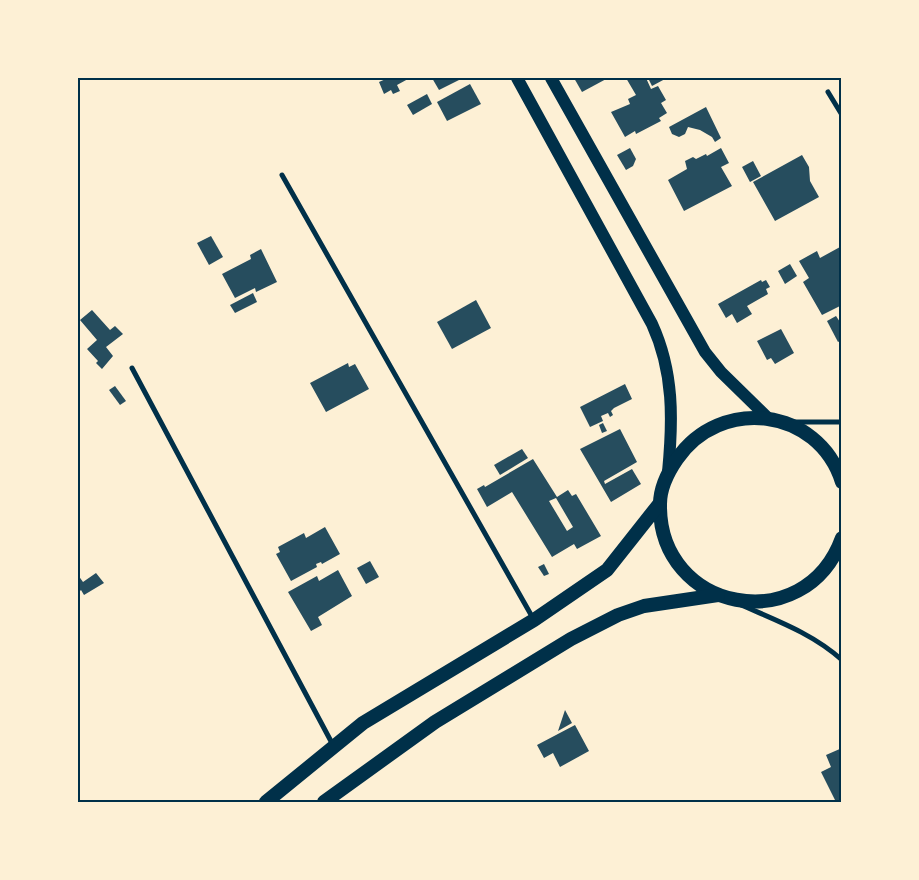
<svg xmlns="http://www.w3.org/2000/svg" width="919" height="880" font-family="'Fira Sans Condensed',sans-serif">
<rect width="100%" height="100%" fill="#fdf0d5"/>
<g fill="#264d5e" fill-rule="evenodd">
<path d="M 388,78 L 407,78 L 408,79 L 397,85 L 400,91 L 393,94 L 391,90 L 384,94 L 379,82 Z"/>
<path d="M 432,78 L 463,78 L 439,90 Z"/>
<path d="M 574,78 L 608,78 L 582,92 Z"/>
<path d="M 626,78 L 646,78 L 651,89 L 658,86 L 666,100 L 661,103 L 667,113 L 659,118 L 661,121 L 636,134 L 635,131 L 625,137 L 611,112 L 630,104 L 628,99 L 636,95 Z"/>
<path d="M 648,78 L 664,78 L 665,79 L 652,86 Z"/>
<path d="M 470,84 L 481,104 L 447,121 L 437,102 Z"/>
<path d="M 427,94 L 432,104 L 413,115 L 407,105 Z"/>
<path d="M 706,107 L 721,138 L 715,142 L 712,137 L 700,130 L 688,127 L 685,134 L 679,137 L 672,134 L 669,127 Z"/>
<path d="M 630,148 L 636,159 L 633,166 L 626,170 L 617,155 Z"/>
<path d="M 721,148 L 729,163 L 721,167 L 732,186 L 684,211 L 668,180 L 687,169 L 685,161 L 693,157 L 696,159 L 706,154 L 707,156 Z"/>
<path d="M 802,155 L 809,167 L 810,181 L 819,197 L 775,221 L 753,182 Z"/>
<path d="M 753,161 L 761,176 L 750,182 L 742,167 Z"/>
<path d="M 211,236 L 223,257 L 209,265 L 197,243 Z"/>
<path d="M 840,247 L 842,250 L 842,305 L 822,315 L 803,282 L 809,278 L 799,261 L 817,251 L 820,258 Z"/>
<path d="M 261,249 L 277,282 L 256,292 L 255,288 L 235,298 L 222,274 L 251,259 L 250,255 Z"/>
<path d="M 790,264 L 797,276 L 785,284 L 778,271 Z"/>
<path d="M 761,280 L 762,282 L 766,280 L 770,287 L 766,289 L 768,294 L 747,306 L 752,314 L 737,323 L 732,314 L 726,318 L 718,304 Z"/>
<path d="M 253,293 L 257,302 L 235,313 L 230,305 Z"/>
<path d="M 476,300 L 491,328 L 452,349 L 437,322 Z"/>
<path d="M 92,310 L 110,330 L 115,326 L 123,334 L 106,347 L 113,356 L 102,369 L 96,363 L 98,361 L 87,349 L 97,340 L 80,320 Z"/>
<path d="M 836,316 L 842,325 L 842,340 L 838,342 L 827,321 Z"/>
<path d="M 781,329 L 794,353 L 775,364 L 771,358 L 767,360 L 757,341 Z"/>
<path d="M 348,363 L 349,367 L 355,364 L 369,389 L 326,412 L 310,383 Z"/>
<path d="M 625,384 L 632,399 L 614,408 L 611,411 L 613,415 L 610,417 L 608,413 L 601,416 L 603,421 L 590,427 L 580,407 Z"/>
<path d="M 115,386 L 126,401 L 120,405 L 109,390 Z"/>
<path d="M 603,423 L 607,431 L 602,433 L 599,425 Z"/>
<path d="M 620,429 L 637,462 L 604,481 L 605,484 L 632,469 L 641,484 L 611,502 L 580,449 Z"/>
<path d="M 522,449 L 528,458 L 500,475 L 494,465 Z"/>
<path d="M 533,459 L 557,497 L 568,490 L 572,496 L 576,494 L 601,536 L 577,549 L 574,544 L 552,557 L 512,492 L 487,507 L 477,489 L 484,485 L 485,487 ZM 556,498 L 573,527 L 567,531 L 549,501 Z"/>
<path d="M 325,527 L 340,554 L 322,564 L 321,562 L 316,564 L 317,567 L 291,581 L 276,554 L 280,552 L 278,547 L 304,533 L 306,538 Z"/>
<path d="M 370,561 L 379,577 L 366,584 L 357,568 Z"/>
<path d="M 544,564 L 549,574 L 544,576 L 538,567 Z"/>
<path d="M 338,570 L 352,596 L 318,617 L 322,625 L 311,631 L 288,592 L 317,576 L 319,581 Z"/>
<path d="M 96,573 L 104,583 L 84,595 L 81,590 L 78,593 L 78,575 L 83,582 Z"/>
<path d="M 565,710 L 572,723 L 558,731 Z"/>
<path d="M 575,725 L 589,751 L 560,767 L 553,753 L 544,758 L 537,745 Z"/>
<path d="M 842,748 L 842,802 L 836,802 L 821,772 L 831,767 L 826,755 Z"/>
</g>
<g fill="none" stroke-linecap="round" stroke-linejoin="round">
<g stroke="#003049" stroke-width="5">
<path d="M 828,92 L 842,115"/>
<path d="M 282,175 L 534,620"/>
<path d="M 132,368 L 333,745"/>
<path d="M 792,422 L 842,422"/>
<path d="M 739,604 C 775,620 812,633 842,660"/>
</g>
<g stroke="#003049" stroke-width="12">
<path d="M 517,78 L 652,324 C 674,372 673,420 668,472"/>
<path d="M 551,78 L 705,352 L 721,372 L 768,418"/>
</g>
<g stroke="#003049" stroke-width="14">
<path d="M 842,482 C 818,407 720,396 677,459 C 668,472 660,489 660,504 C 658,612 805,640 842,538"/>
<path d="M 266,802 L 363,723 L 534,620 L 607,570 L 660,503"/>
<path d="M 324,802 L 435,722 L 571,639 L 618,615 L 644,606 L 718,595"/>
</g>
</g>
<rect width="919" height="880" fill="none" stroke="#fdf0d5" stroke-width="158"/>
<rect x="79" y="79" width="761" height="722" fill="none" stroke="#003049" stroke-width="2"/>
</svg>
